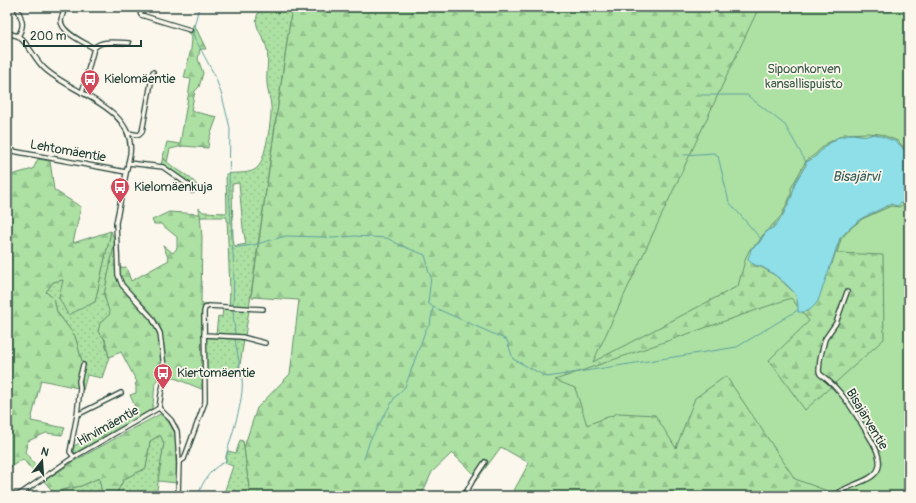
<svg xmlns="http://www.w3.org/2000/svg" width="916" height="503" font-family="Pangolin,sans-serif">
<defs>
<pattern id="grass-dots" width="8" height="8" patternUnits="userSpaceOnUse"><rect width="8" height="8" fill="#ace1a3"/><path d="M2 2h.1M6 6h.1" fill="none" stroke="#94c28d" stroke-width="1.8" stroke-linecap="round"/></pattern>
<pattern id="forest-firs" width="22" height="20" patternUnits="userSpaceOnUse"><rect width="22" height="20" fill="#ace1a3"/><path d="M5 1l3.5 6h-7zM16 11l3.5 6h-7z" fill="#94c28d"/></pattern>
</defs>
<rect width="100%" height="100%" fill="#fbf7ec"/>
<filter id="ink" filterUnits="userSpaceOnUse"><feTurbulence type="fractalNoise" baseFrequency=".025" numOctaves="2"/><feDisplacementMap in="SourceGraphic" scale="8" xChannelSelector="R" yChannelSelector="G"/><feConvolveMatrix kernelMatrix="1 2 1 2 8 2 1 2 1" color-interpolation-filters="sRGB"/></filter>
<g filter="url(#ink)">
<g fill="url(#grass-dots)" stroke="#668f6c" fill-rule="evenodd">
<path d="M 262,7 L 292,7 L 249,308 L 229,306 L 230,291 L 227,217 L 202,217 L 200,218 L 199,208 L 203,212 L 227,213 L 226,174 C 236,172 251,175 258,167 C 265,160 272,118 271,107 C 271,99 267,91 267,83 C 266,72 269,61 267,49 C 264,34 248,24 262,7 ZM 239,183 L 243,228 L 246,244 L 236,246 L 234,245 L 233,238 L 232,184 Z"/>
<path d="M 163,157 C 172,170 190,173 199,188 L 161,165 Z"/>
<path d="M 111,231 L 115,241 L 104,295 L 111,314 L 100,323 L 109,357 L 102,378 L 87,375 L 83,390 L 82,381 L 83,365 L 75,336 L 57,312 L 54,299 L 46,292 L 53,282 L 63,280 L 95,302 Z"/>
<path d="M 223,308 L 249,310 L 245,336 L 216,334 L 218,316 L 222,317 Z"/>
<path d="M 206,337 L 244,340 L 239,371 L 225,375 L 206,374 Z"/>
<path d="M 161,435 L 164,443 L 156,496 L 115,496 L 124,479 L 146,468 L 150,441 Z"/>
<path d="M 240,440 L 243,441 L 244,447 L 250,496 L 223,496 L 233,466 L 225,463 L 228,451 L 236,453 Z"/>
<path d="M 99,478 L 102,493 L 100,496 L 60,496 L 62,490 L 81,486 Z"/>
</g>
<g fill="url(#forest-firs)" stroke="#668f6c">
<path d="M 292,7 L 909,7 L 909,163 L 905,150 L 901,145 L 875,134 L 866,136 L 852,134 L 836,138 L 835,141 L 831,142 L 811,160 L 806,162 L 806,165 L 795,183 L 792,196 L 782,217 L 773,228 L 768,230 L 764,235 L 759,243 L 751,249 L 755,266 L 761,267 L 776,276 L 796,294 L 798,304 L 832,264 L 840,238 L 850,228 L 862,218 L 885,207 L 891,204 L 903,203 L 909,198 L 909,496 L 511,496 L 529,463 L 501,447 L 478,478 L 452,453 L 432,472 L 421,496 L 250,496 L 244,447 L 257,408 L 290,374 L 299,300 L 251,297 Z"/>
<path d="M 194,24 L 206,49 L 200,49 L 198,59 L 203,73 L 199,87 L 195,91 L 191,111 L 217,117 L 209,139 L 208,148 L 183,146 L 170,149 L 167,162 L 163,157 L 167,142 L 180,144 L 191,79 L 184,78 L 191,49 L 192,39 L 186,30 L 191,29 Z"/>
<path d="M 38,159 L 50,161 L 54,190 L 81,207 L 73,243 L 111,231 L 95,302 L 68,315 L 59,298 L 63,280 L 53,282 L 46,292 L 54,299 L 57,312 L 75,336 L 83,365 L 78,388 L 41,380 L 31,421 L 65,428 L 62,435 L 46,433 L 28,441 L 25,452 L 39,469 L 34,473 L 23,459 L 12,466 L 7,471 L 7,176 L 33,169 Z"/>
<path d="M 169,212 L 200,214 L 202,237 L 201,303 L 209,304 L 204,307 L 202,312 L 204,390 L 167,375 C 165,355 165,332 153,315 C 144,301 117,286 120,268 L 126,267 L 131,281 L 169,260 L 163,245 L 173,253 L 177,248 L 177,237 L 161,224 L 154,224 L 152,220 Z"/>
<path d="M 115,241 L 116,276 L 119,283 L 150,319 L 159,336 L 162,352 L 162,372 L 155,383 L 153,405 L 151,410 L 75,453 L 73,451 L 74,446 L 137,411 L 130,395 L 136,393 L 136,386 L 135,384 L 137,382 L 121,352 L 109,357 L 105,339 L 98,332 L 100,323 L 110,314 L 104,295 Z"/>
<path d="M 160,414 L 168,421 L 175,433 L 177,483 L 158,481 L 164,443 L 160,435 L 150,441 L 146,468 L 124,479 L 115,496 L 100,496 L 102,493 L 99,478 L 81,486 L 62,490 L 60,496 L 55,496 L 55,494 L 44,481 L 76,460 Z"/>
</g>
<g fill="#ace1a3" stroke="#668f6c">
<path d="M 759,7 L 909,7 L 909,162 L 907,155 L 907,151 L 898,141 L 880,134 L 868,133 L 844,134 L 826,144 L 814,155 L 806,161 L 791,188 L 791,195 L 781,216 L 762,236 L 758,243 L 750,249 L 746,257 L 738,286 L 593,362 Z"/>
<path d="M 909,201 L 909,496 L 841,496 L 795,479 L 726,376 L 695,398 L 676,448 L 655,415 L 618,413 L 587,425 L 575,388 L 555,380 L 791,298 L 809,321 L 769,360 L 805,410 L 884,339 L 883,255 L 837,253 L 841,239 L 850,229 L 862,219 L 891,206 L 899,207 Z"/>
</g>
<path fill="#8edfe8" stroke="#629ea0" d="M 852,134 L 866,136 L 875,134 L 897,142 L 906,152 L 905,154 L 909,163 L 909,198 L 897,206 L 891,204 L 862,218 L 850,228 L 840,238 L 818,301 C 812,309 808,313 798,312 C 798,306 798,301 796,296 C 794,289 770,270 762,267 C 756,265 753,265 748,260 C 748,256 751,253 751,249 L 759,243 L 764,235 L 768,230 L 773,228 L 782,217 L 792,196 L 795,183 L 806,165 L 806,162 C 819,158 823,143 835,141 L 836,138 Z"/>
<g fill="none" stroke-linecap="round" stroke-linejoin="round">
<g stroke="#629ea0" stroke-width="1">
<path d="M 199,7 L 195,23 L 193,35 L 215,76 L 222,96 L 230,128 L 229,191 L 234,271 L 233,306"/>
<path d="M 700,95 L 747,95 L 785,125 L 806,162"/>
<path d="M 684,155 L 714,153 L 718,156 L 729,202 L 761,239"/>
<path d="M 232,248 L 253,245 L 286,236 L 324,237 L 333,238 L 355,236 L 387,238 L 400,245 L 425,255 L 427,262 L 428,270 L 431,277 L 428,303 L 433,307 L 507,340 L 513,359 L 547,377 L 737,347 L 798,310"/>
<path d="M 233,311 C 233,319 235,326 235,335"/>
<path d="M 235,339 L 240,368"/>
<path d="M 364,459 L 370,440 L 395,397 L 405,387 L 426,329 L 430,324 L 433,308"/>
<path d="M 198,496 C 202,482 212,466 226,462 L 226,456 C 232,432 247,395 241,372"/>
</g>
<g stroke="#1f3d34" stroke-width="6">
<g id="street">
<path d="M 17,7 C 21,19 26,24 18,36 C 30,45 34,59 45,69 C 72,94 136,107 130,154 L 116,223 L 118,275 L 122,285 L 152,318 L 160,333 L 165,376 L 161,394 L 159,408 L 171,420 L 177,431 L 179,462 L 178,496"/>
<path d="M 65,7 C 64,11 62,16 61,20 C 60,32 85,43 94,48"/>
<path d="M 141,7 L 140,12 L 141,15 L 190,30"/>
<path d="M 7,33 L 18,36"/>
<path d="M 82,93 L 94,48 C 102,39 118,43 129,43"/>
<path d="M 128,133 L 139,135 L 142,132 L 153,72"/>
<path d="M 7,150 L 126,172"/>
<path d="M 128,163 L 163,167 L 190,186 L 192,191"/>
<path d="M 204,335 L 242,337 L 265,343"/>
<path d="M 77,415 L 121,393"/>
<path d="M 74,457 L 70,452 L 77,415 L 80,388 L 79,381 L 83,365"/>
<path d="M 179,462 L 184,459 L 205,402 L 205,396 L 204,312 L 205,308 L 209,306 L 263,309"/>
<path d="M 7,496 L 18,495 L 23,492 L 74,457 L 159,408"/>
<path d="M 464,496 L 473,480 L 485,462"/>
<path d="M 834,496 C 854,478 895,484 873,443 C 858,418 844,391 820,374 L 819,371 L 820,359 L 825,339 L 836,323 L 847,292"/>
</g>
</g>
<use href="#street" stroke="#fbf7ec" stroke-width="3.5"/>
</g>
</g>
<defs>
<g id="bus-pin" transform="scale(1)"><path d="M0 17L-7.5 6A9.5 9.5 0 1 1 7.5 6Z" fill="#d1495b" stroke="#fbf7ec"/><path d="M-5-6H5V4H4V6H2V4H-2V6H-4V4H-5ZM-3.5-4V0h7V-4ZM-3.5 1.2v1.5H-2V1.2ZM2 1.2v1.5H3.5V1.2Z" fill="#fff"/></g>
</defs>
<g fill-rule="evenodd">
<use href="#bus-pin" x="90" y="79"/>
<use href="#bus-pin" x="120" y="187"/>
<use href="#bus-pin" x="163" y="373"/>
</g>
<g text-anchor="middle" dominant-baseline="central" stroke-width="3.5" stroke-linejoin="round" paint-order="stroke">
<g font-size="13" fill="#3b5e4a" stroke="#fbf7ec">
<text x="804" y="69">Sipoonkorven<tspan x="804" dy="15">kansallispuisto</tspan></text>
</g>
<g font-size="13" fill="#1f3d34" stroke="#fbf7ec" text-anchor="start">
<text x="104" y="79">Kielomäentie</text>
<text x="134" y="187">Kielomäenkuja</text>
<text x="177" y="373">Kiertomäentie</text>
</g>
<g font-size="13" fill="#1f3d34" stroke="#fbf7ec">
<text transform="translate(68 151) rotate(10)">Lehtomäentie</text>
<text transform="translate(867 419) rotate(59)">Bisajärventie</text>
<text transform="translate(108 426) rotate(-29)">Hirvimäentie</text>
</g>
<g font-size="14" font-style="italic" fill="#355d58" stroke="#fbf7ec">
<text x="856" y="176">Bisajärvi</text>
</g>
</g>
<rect width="916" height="503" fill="none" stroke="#fbf7ec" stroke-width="24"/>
<rect x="12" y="12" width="892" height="479" fill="none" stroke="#1f3d34" stroke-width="1.5" filter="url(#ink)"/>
<g transform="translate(42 461) rotate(17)" stroke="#fbf7ec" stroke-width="3" paint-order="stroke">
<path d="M0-3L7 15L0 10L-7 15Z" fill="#1f3d34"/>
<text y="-6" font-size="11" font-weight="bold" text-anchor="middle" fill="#1f3d34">N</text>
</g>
<path d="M24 40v6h117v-6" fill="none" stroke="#1f3d34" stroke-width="2"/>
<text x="30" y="40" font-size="12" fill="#1f3d34" stroke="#fbf7ec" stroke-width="3" paint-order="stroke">200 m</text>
</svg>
